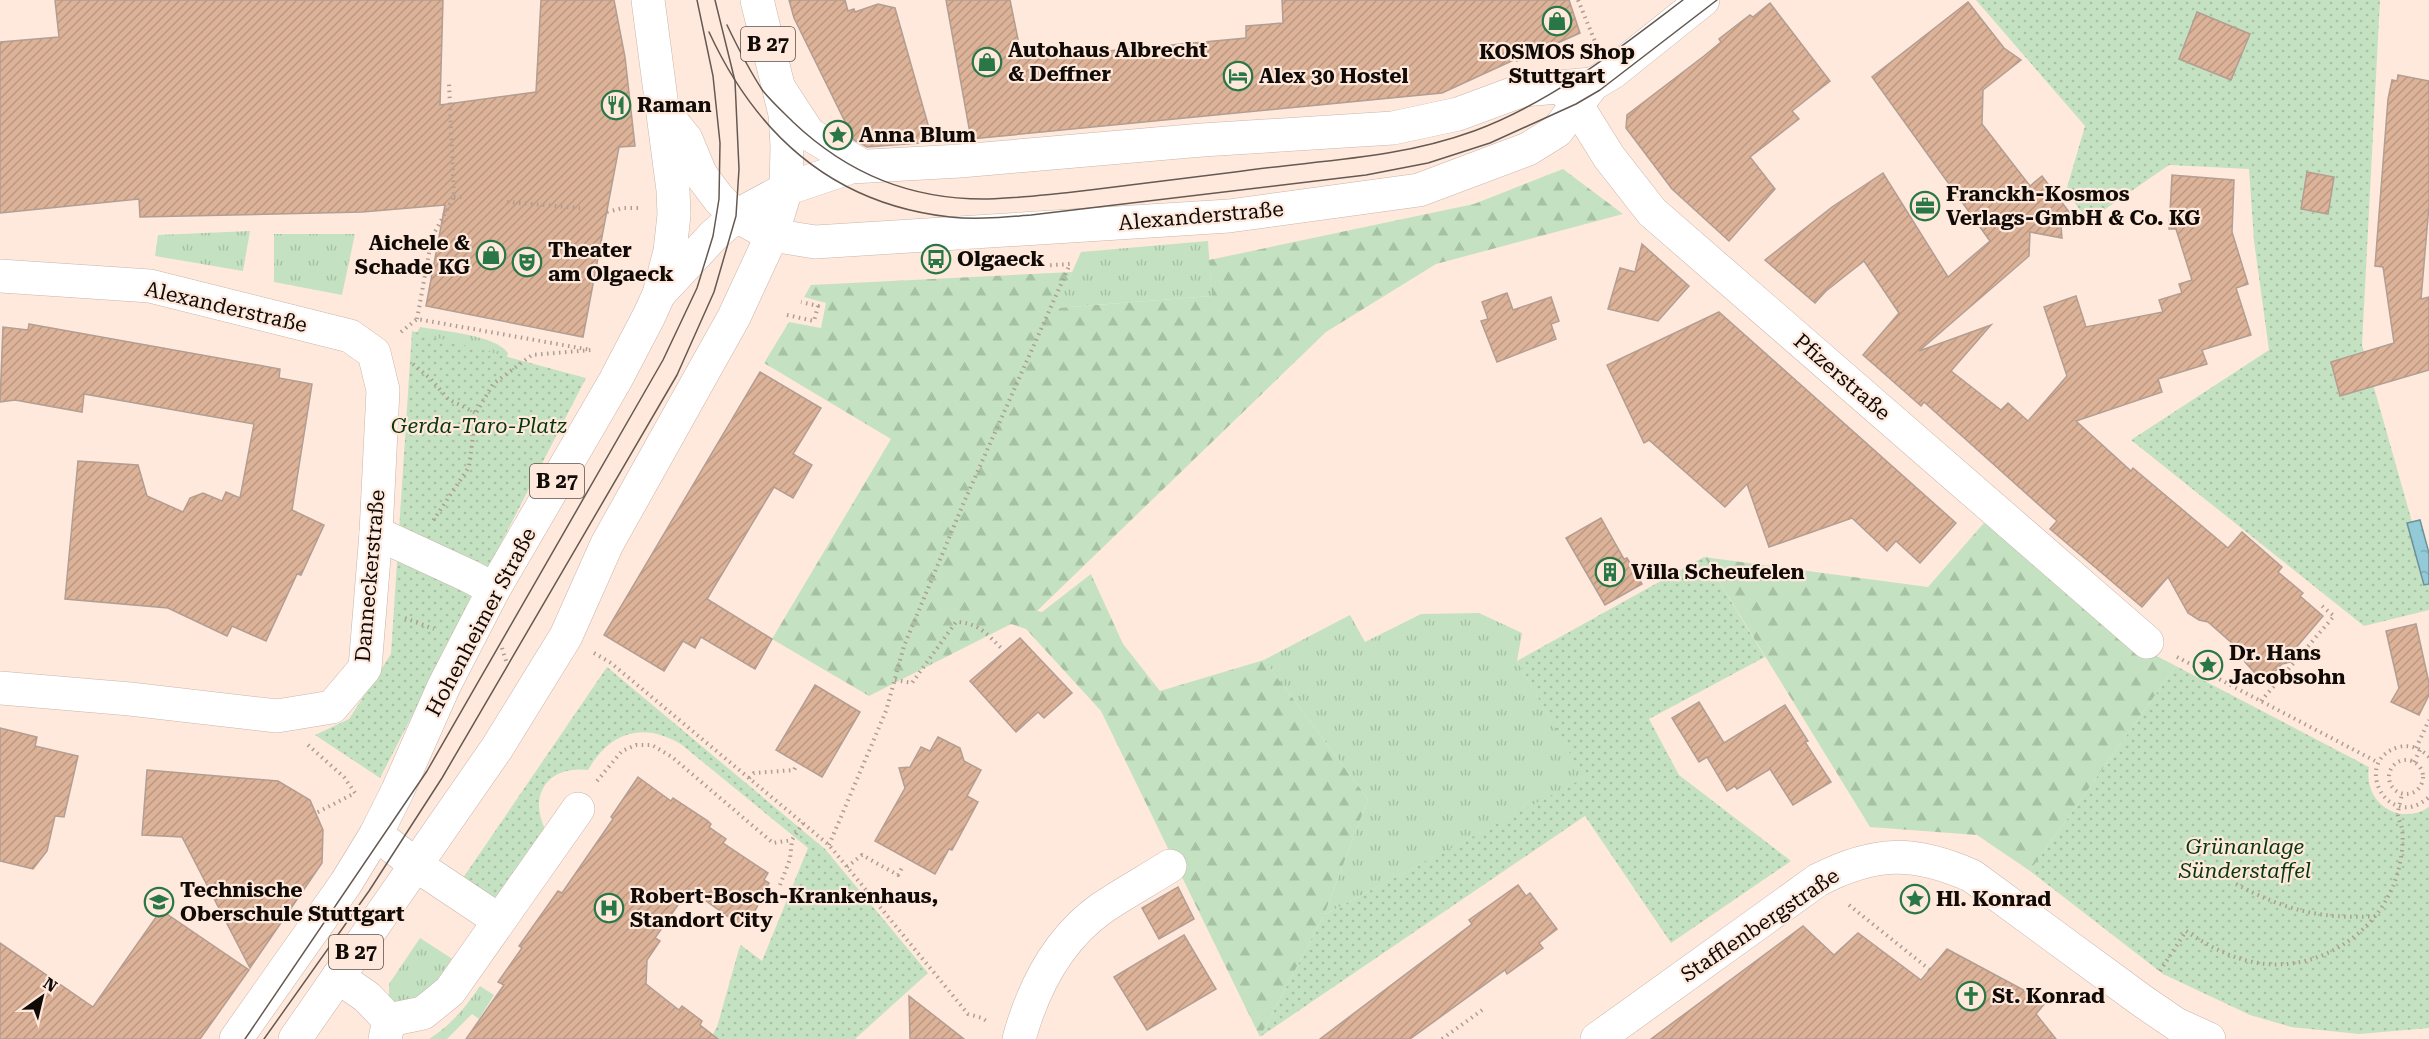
<svg xmlns="http://www.w3.org/2000/svg" width="2429" height="1039" font-family="'Roboto Serif',serif">
<defs>
<pattern id="grass-tufts" width="24" height="20" patternUnits="userSpaceOnUse" patternTransform="scale(1.5)"><rect width="24" height="20" fill="#c4e2c2"/><path d="M3 7l-1-3M5 7V3M7 7l1-3M15 17l-1-3M17 17v-4M19 17l1-3" fill="none" stroke="#a7c1a5"/></pattern>
<pattern id="forest-firs" width="22" height="20" patternUnits="userSpaceOnUse" patternTransform="scale(1.5)"><rect width="22" height="20" fill="#c4e2c2"/><path d="M5 1l3.5 6h-7zM16 11l3.5 6h-7z" fill="#a7c1a5"/></pattern>
<pattern id="park-dots" width="8" height="8" patternUnits="userSpaceOnUse" patternTransform="scale(1.5)"><rect width="8" height="8" fill="#c4e2c2"/><path d="M2 2h.1M6 6h.1" fill="none" stroke="#a7c1a5" stroke-width="1.8" stroke-linecap="round"/></pattern>
<pattern id="water-ripples" width="26" height="14" patternUnits="userSpaceOnUse" patternTransform="scale(1.5)"><rect width="26" height="14" fill="#93cad8"/><path d="M2 4q2-2 4 0t4 0M15 11q2-2 4 0t4 0" fill="none" stroke="#7eacb8"/></pattern>
<pattern id="building-hatch" width="6" height="6" patternUnits="userSpaceOnUse" patternTransform="scale(1.5)"><rect width="6" height="6" fill="#dcb298"/><path d="M-1 1l2-2M0 6l6-6M5 7l2-2" fill="none" stroke="#bc9882"/></pattern>
</defs>
<rect width="100%" height="100%" fill="#ffe9dc"/>
<g fill="url(#grass-tufts)">
<path d="M 250,231 L 243,271 L 155,256 L 158,235 Z"/>
<path d="M 274,234 L 355,234 L 342,295 L 274,282 Z"/>
<path d="M 1208,241 L 1212,296 L 1056,308 L 1081,252 Z"/>
<path d="M 420,327 C 442,331 496,335 508,353 L 505,364 L 413,340 Z"/>
<path d="M 1479,613 L 1522,633 L 1517,661 L 1585,778 L 1324,915 L 1368,799 L 1264,660 L 1350,615 L 1365,642 L 1421,614 Z"/>
<path d="M 420,938 L 454,960 L 424,1001 L 399,1007 L 389,997 L 389,984 Z"/>
<path d="M 480,986 L 494,995 L 479,1019 L 472,1014 L 447,1039 L 429,1039 C 451,1025 465,1008 480,986 Z"/>
</g>
<g fill="url(#forest-firs)">
<path d="M 1563,169 L 1623,214 L 1436,264 L 1326,332 L 1037,611 L 1042,612 L 1091,574 L 1123,644 L 1160,691 L 1264,660 L 1368,799 L 1324,915 L 1260,1037 L 1101,711 L 1026,629 L 1011,624 L 869,696 L 772,639 L 891,439 L 764,363 L 789,322 L 821,328 L 826,303 L 804,297 L 811,285 L 1072,272 L 1057,308 L 1212,296 L 1209,260 L 1474,204 Z"/>
<path d="M 1990,516 L 2143,649 L 2176,666 L 2030,871 L 1977,835 L 1870,827 L 1704,557 L 1928,587 Z"/>
</g>
<g fill="url(#park-dots)">
<path d="M 1976,0 L 2380,0 L 2362,345 L 2429,582 L 2429,610 L 2364,626 L 2131,440 L 2269,350 L 2254,241 L 2249,169 L 2169,165 L 2088,221 L 2066,191 L 2085,126 Z"/>
<path d="M 412,331 L 586,378 L 380,778 L 315,735 L 349,719 L 391,654 Z"/>
<path d="M 1704,557 L 1765,657 L 1649,719 L 1679,775 L 1791,861 L 1671,943 L 1585,816 L 1260,1037 L 1324,915 L 1584,778 L 1517,661 Z"/>
<path d="M 2176,666 L 2369,767 C 2363,802 2399,827 2429,807 L 2429,1028 L 2359,1034 L 2291,1027 L 2250,1015 L 2163,974 L 2030,871 Z"/>
<path d="M 607,667 L 825,849 L 928,973 L 855,1039 L 710,1039 L 717,1027 L 739,949 L 741,945 L 762,961 L 808,848 L 682,745 C 644,721 610,732 588,770 C 549,765 528,794 545,829 L 496,903 L 463,878 Z"/>
</g>
<path fill="url(#water-ripples)" stroke="#6c9199" stroke-width="1.5" d="M 2420,520 L 2429,553 L 2429,584 L 2424,585 L 2407,523 Z"/>
<g fill="url(#building-hatch)" stroke="#b29e92" stroke-width="1.5">
<path d="M 55,0 L 443,0 L 440,105 L 536,92 L 541,0 L 614,0 L 625,57 L 635,146 L 619,147 L 583,337 L 426,306 L 445,205 L 362,212 L 140,217 L 139,199 L 0,213 L 0,42 L 59,37 Z"/>
<path d="M 789,0 L 845,0 L 848,11 L 854,9 L 855,12 L 878,4 L 895,8 L 933,142 L 867,147 L 854,140 L 794,18 Z"/>
<path d="M 946,0 L 1010,0 L 1022,59 L 1246,38 L 1246,26 L 1283,23 L 1282,0 L 1569,0 L 1580,33 L 1517,61 L 1516,59 L 1442,93 L 971,139 Z"/>
<path d="M 1968,2 L 2004,48 L 2021,60 L 1983,90 L 1982,124 L 2030,186 L 2042,176 L 2073,217 L 2061,226 L 2062,238 L 2030,232 L 2029,256 L 1919,351 L 1991,325 L 1951,371 L 2001,410 L 2008,403 L 2028,421 L 2067,376 L 2044,307 L 2076,296 L 2086,327 L 2163,312 L 2159,300 L 2182,293 L 2179,284 L 2192,280 L 2176,229 L 2169,229 L 2172,175 L 2234,180 L 2232,232 L 2248,284 L 2236,288 L 2251,335 L 2202,350 L 2207,364 L 2158,379 L 2162,392 L 2076,421 L 2131,471 L 2133,468 L 2228,548 L 2242,532 L 2282,567 L 2278,572 L 2303,593 L 2300,596 L 2323,616 L 2294,650 L 2295,661 L 2282,664 L 2270,677 L 2255,673 L 2245,662 L 2242,652 L 2208,622 L 2199,620 L 2188,613 L 2168,577 L 2142,607 L 2050,529 L 2057,521 L 1924,402 L 1921,406 L 1863,355 L 1899,313 L 1864,261 L 1826,291 L 1815,303 L 1765,260 L 1832,207 L 1883,173 L 1948,277 L 1990,241 L 1872,77 Z"/>
<path d="M 1770,3 L 1830,81 L 1792,111 L 1799,119 L 1750,157 L 1775,189 L 1729,241 L 1672,189 L 1626,128 L 1627,115 L 1704,56 L 1721,42 L 1719,39 L 1750,15 L 1753,17 Z"/>
<path d="M 2197,12 L 2250,34 L 2231,80 L 2179,59 Z"/>
<path d="M 2398,75 L 2429,81 L 2429,206 L 2421,299 L 2429,297 L 2429,370 L 2340,396 L 2331,362 L 2394,343 L 2383,267 L 2375,266 L 2388,99 L 2392,80 L 2397,81 Z"/>
<path d="M 2307,172 L 2334,177 L 2328,214 L 2301,209 Z"/>
<path d="M 1642,244 L 1689,286 L 1658,321 L 1608,309 L 1620,268 L 1635,272 Z"/>
<path d="M 1507,293 L 1513,310 L 1551,297 L 1559,321 L 1551,324 L 1556,339 L 1497,362 L 1481,321 L 1488,319 L 1482,302 Z"/>
<path d="M 1719,312 L 1956,523 L 1920,563 L 1896,541 L 1887,551 L 1852,518 L 1769,547 L 1747,484 L 1725,507 L 1649,440 L 1644,443 L 1607,365 Z"/>
<path d="M 29,324 L 280,369 L 279,378 L 312,384 L 292,510 L 324,525 L 301,575 L 297,574 L 266,641 L 232,626 L 227,636 L 168,608 L 65,599 L 78,461 L 138,465 L 147,496 L 183,512 L 190,498 L 203,493 L 222,501 L 226,492 L 240,498 L 254,424 L 84,394 L 82,412 L 15,400 L 0,402 L 3,327 L 28,330 Z"/>
<path d="M 760,372 L 821,408 L 793,454 L 812,465 L 793,498 L 774,487 L 707,599 L 772,639 L 755,669 L 701,637 L 695,648 L 683,641 L 664,671 L 604,635 Z"/>
<path d="M 1601,518 L 1624,559 L 1627,558 L 1642,584 L 1605,605 L 1566,538 Z"/>
<path d="M 2416,624 L 2429,683 L 2429,695 L 2419,715 L 2391,702 L 2399,688 L 2386,631 Z"/>
<path d="M 1020,638 L 1072,693 L 1044,718 L 1038,712 L 1016,732 L 970,681 Z"/>
<path d="M 815,685 L 860,712 L 822,777 L 776,750 Z"/>
<path d="M 1699,702 L 1724,743 L 1785,705 L 1808,741 L 1805,742 L 1831,782 L 1793,805 L 1770,769 L 1737,789 L 1735,786 L 1727,791 L 1707,757 L 1699,762 L 1672,718 Z"/>
<path d="M 0,728 L 37,737 L 35,746 L 78,756 L 64,817 L 55,816 L 47,851 L 33,869 L 0,861 Z"/>
<path d="M 938,737 L 960,748 L 964,761 L 981,770 L 967,796 L 978,802 L 952,850 L 949,849 L 935,874 L 875,841 L 905,788 L 899,768 L 910,767 L 921,747 L 930,751 Z"/>
<path d="M 147,770 L 278,781 L 310,800 L 323,830 L 322,863 L 250,968 L 182,837 L 142,835 Z"/>
<path d="M 638,777 L 671,801 L 673,798 L 708,821 L 711,824 L 709,827 L 726,839 L 723,843 L 768,873 L 764,880 L 769,883 L 752,917 L 748,916 L 743,927 L 689,889 L 655,938 L 660,941 L 647,960 L 646,984 L 679,1010 L 682,1006 L 702,1021 L 700,1025 L 718,1039 L 466,1039 L 504,985 L 498,982 L 522,948 L 519,946 L 558,891 L 562,893 L 613,819 L 611,817 Z"/>
<path d="M 1518,885 L 1526,896 L 1530,893 L 1557,929 L 1539,943 L 1543,948 L 1507,974 L 1505,970 L 1410,1039 L 1320,1039 L 1472,924 L 1469,920 Z"/>
<path d="M 1178,887 L 1194,919 L 1159,939 L 1142,908 Z"/>
<path d="M 161,910 L 249,970 L 200,1039 L 0,1039 L 0,943 L 93,1007 Z"/>
<path d="M 1803,926 L 1834,955 L 1858,933 L 1921,980 L 1947,949 L 2046,1002 L 2036,1014 L 2056,1039 L 1651,1039 Z"/>
<path d="M 1184,935 L 1216,989 L 1147,1030 L 1114,977 Z"/>
<path d="M 909,996 L 964,1039 L 910,1039 Z"/>
</g>
<g fill="none" stroke-linecap="round" stroke-linejoin="round">
<g stroke="#c9b5a9" stroke-width="34">
<g id="minor">
<path d="M 779,88 L 809,134 L 862,166"/>
<path d="M 1563,89 L 1576,104 L 1609,157 L 1652,212 L 2147,642"/>
<path d="M 664,112 L 686,139 L 701,175 L 719,199 L 736,216 L 772,235 L 815,242 L 1229,216 L 1419,190 L 1528,149 L 1557,131 L 1593,84 L 1613,72 L 1703,0"/>
<path d="M 0,276 L 150,286 L 350,336 L 374,353 L 383,390 L 376,533 L 365,668 L 332,707 L 277,716 L 130,699 L 0,688"/>
<path d="M 659,294 L 713,236 L 736,216 L 786,189 L 851,167 L 960,161 L 1202,140 L 1393,128 L 1458,114 L 1523,90 L 1593,84"/>
<path d="M 376,533 L 469,576 L 494,589"/>
<path d="M 376,834 L 416,865 L 485,911"/>
<path d="M 338,977 L 367,997 L 389,1020 L 385,1039"/>
<path d="M 389,1020 L 423,1013 L 450,991 L 578,809"/>
<path d="M 1019,1039 C 1033,988 1058,939 1102,908 C 1124,893 1148,880 1170,866"/>
<path d="M 1597,1039 L 1818,880 C 1875,851 1913,850 1972,876 L 2141,1000 L 2176,1024 L 2209,1039"/>
</g>
</g>
<g stroke="#c9b5a9" stroke-width="34">
<g id="major">
<path d="M 236,1039 L 346,883 L 376,834 L 398,790 L 444,686 L 494,589 L 615,381 L 649,316 L 659,294 L 670,251 L 674,215 L 673,190 L 648,0"/>
<path d="M 295,1039 L 497,748 L 566,636 L 607,544 L 734,317 L 772,235 L 786,189 L 787,146 L 785,114 L 757,0"/>
</g>
</g>
<g stroke="#ad9d93" stroke-width="4" stroke-dasharray="1.5 4.5" stroke-linecap="butt">
<path d="M 1578,0 L 1596,44"/>
<path d="M 454,197 L 464,197"/>
<path d="M 507,202 L 580,208"/>
<path d="M 607,212 L 623,208 L 640,208"/>
<path d="M 787,315 L 814,321 L 818,306 L 801,302"/>
<path d="M 417,319 L 432,237 L 454,197 L 449,83"/>
<path d="M 401,332 L 417,319 L 591,350 L 532,355 L 493,384 L 476,413 L 469,467 L 433,521"/>
<path d="M 413,364 L 431,379 L 448,399 L 476,413"/>
<path d="M 405,618 L 434,629"/>
<path d="M 502,648 L 507,664"/>
<path d="M 594,653 L 611,663 L 829,845 L 968,1014 L 982,1018 L 988,1022"/>
<path d="M 2177,657 L 2379,763"/>
<path d="M 895,680 L 912,683 L 956,622 C 978,622 989,636 1003,650"/>
<path d="M 2261,701 L 2334,616 L 2322,606"/>
<path d="M 308,745 L 344,777 L 355,793 L 316,813"/>
<path d="M 2416,748 L 2429,720"/>
<path d="M 2429,757 C 2421,749 2411,744 2399,747 C 2350,760 2388,834 2429,797"/>
<circle cx="2406" cy="777" r="17"/>
<path d="M 2414,762 L 2420,750"/>
<path d="M 749,778 L 754,773 L 794,770 L 796,766"/>
<path d="M 597,781 L 622,751 L 636,745 L 652,745 L 672,757 L 773,843 L 792,840"/>
<path d="M 829,845 L 886,711 L 904,646 L 964,502 L 1070,264 L 1038,266"/>
<path d="M 847,867 L 862,855 L 898,875 L 902,868"/>
<path d="M 2236,884 C 2283,909 2321,920 2375,916"/>
<path d="M 780,885 L 790,859 L 792,840 L 803,823"/>
<path d="M 1849,905 L 1930,970"/>
<path d="M 2160,971 L 2186,931 C 2207,945 2228,957 2253,962 C 2314,975 2379,935 2397,875 C 2401,861 2404,844 2402,829 C 2401,823 2397,818 2398,812 C 2399,806 2401,799 2402,794"/>
<path d="M 1442,1039 L 1485,1008"/>
</g>
<use href="#minor" stroke="#fff" stroke-width="33"/>
<use href="#major" stroke="#fff" stroke-width="33"/>
<g stroke="#655952" stroke-width="1.5">
<path d="M 727,25 C 738,48 749,70 763,91 C 772,102 783,112 793,122 C 848,174 911,200 988,199 C 1022,198 1056,194 1090,190 C 1138,184 1187,178 1235,172 C 1317,160 1394,160 1474,131 C 1552,102 1617,50 1683,0"/>
<path d="M 709,32 C 757,136 833,204 950,217 C 977,220 1004,217 1031,215 L 1366,175 L 1428,163 L 1490,143 L 1576,104 L 1600,90 L 1717,0"/>
<path d="M 245,1039 L 427,771 L 663,360 L 697,288 L 713,236 L 719,199 L 720,143 L 713,76 L 697,0"/>
<path d="M 264,1039 L 369,891 L 442,778 L 677,375 L 714,292 L 736,216 L 739,169 L 735,81 L 715,0"/>
</g>
</g>
<defs>
<g id="shop-ring" transform="scale(1.5)"><circle r="9.5" fill="#ffe9dc" stroke="#297746" stroke-width="1.5"/><path d="M-5-2.5h2.3a2.7 3.5 0 0 1 5.4 0H5L5.5 6h-11ZM-1.5-2.5h3a1.5 2.3 0 0 0-3 0Z" fill="#297746"/></g>
<g id="hotel-ring" transform="scale(1.5)"><circle r="9.5" fill="#ffe9dc" stroke="#297746" stroke-width="1.5"/><path d="M-6-4.5h1.5V1H6V5H4.5V3h-9V5H-6ZM-4 0a1.8 1.8 0 1 1 3.6 0ZM.5 0V-2.5h3Q6-2.5 6 0Z" fill="#297746"/></g>
<g id="restaurant-ring" transform="scale(1.5)"><circle r="9.5" fill="#ffe9dc" stroke="#297746" stroke-width="1.5"/><path d="M-5-6h1v4h1v-4h1v4h1v-4h1v5L-1.5 .5V6h-2V.5L-5-1ZM5-6V6H3V1.5H1.5Q1.5-4 5-6Z" fill="#297746"/></g>
<g id="sight-ring" transform="scale(1.5)"><circle r="9.5" fill="#ffe9dc" stroke="#297746" stroke-width="1.5"/><path d="M0-6L1.8-2.2L6-1.7L2.9 1.2L3.7 5.4L0 3.3L-3.7 5.4L-2.9 1.2L-6-1.7L-1.8-2.2Z" fill="#297746"/></g>
<g id="office-ring" transform="scale(1.5)"><circle r="9.5" fill="#ffe9dc" stroke="#297746" stroke-width="1.5"/><path d="M-6-3h4V-5.5h4V-3h4V5H-6ZM-1-4.5V-3h2v-1.5ZM-6 0V1H6V0Z" fill="#297746"/></g>
<g id="bus-ring" transform="scale(1.5)"><circle r="9.5" fill="#ffe9dc" stroke="#297746" stroke-width="1.5"/><path d="M-5-6H5V4H4V6H2V4H-2V6H-4V4H-5ZM-3.5-4V0h7V-4ZM-3.5 1.2v1.5H-2V1.2ZM2 1.2v1.5H3.5V1.2Z" fill="#297746"/></g>
<g id="theatre-ring" transform="scale(1.5)"><circle r="9.5" fill="#ffe9dc" stroke="#297746" stroke-width="1.5"/><path d="M-5-5.5Q0-4 5-5.5V0Q5 5 0 6Q-5 5-5 0ZM-3.3-2.5H-1v1.5H-3.3ZM1-2.5H3.3v1.5H1ZM-2.8 1Q0 5.5 2.8 1Z" fill="#297746"/></g>
<g id="building-ring" transform="scale(1.5)"><circle r="9.5" fill="#ffe9dc" stroke="#297746" stroke-width="1.5"/><path d="M-4-6H4V6H1V3H-1V6H-4ZM-2.5-4.3h1.7v1.8h-1.7ZM.8-4.3h1.7v1.8H.8ZM-2.5-1h1.7V.8h-1.7ZM.8-1h1.7V.8H.8Z" fill="#297746"/></g>
<g id="school-ring" transform="scale(1.5)"><circle r="9.5" fill="#ffe9dc" stroke="#297746" stroke-width="1.5"/><path d="M0-5L7-2L0 1L-7-2ZM-4 1L0 2.5L4 1V4Q0 6-4 4Z" fill="#297746"/></g>
<g id="hospital-ring" transform="scale(1.5)"><circle r="9.5" fill="#ffe9dc" stroke="#297746" stroke-width="1.5"/><path d="M-5-5h3v3.5h4V-5h3V5h-3V1.5h-4V5h-3Z" fill="#297746"/></g>
<g id="church-ring" transform="scale(1.5)"><circle r="9.5" fill="#ffe9dc" stroke="#297746" stroke-width="1.5"/><path d="M-1.2-6h2.4v3.5h3.3v2.4h-3.3V6h-2.4V-.1h-3.3v-2.4h3.3Z" fill="#297746"/></g>
</defs>
<g fill-rule="evenodd">
<use href="#shop-ring" x="1557" y="21"/>
<use href="#shop-ring" x="987" y="62"/>
<use href="#hotel-ring" x="1238" y="76"/>
<use href="#restaurant-ring" x="616" y="105"/>
<use href="#sight-ring" x="838" y="135"/>
<use href="#office-ring" x="1925" y="206"/>
<use href="#shop-ring" x="491" y="255"/>
<use href="#bus-ring" x="936" y="259"/>
<use href="#theatre-ring" x="527" y="262"/>
<use href="#building-ring" x="1610" y="572"/>
<use href="#sight-ring" x="2208" y="665"/>
<use href="#sight-ring" x="1915" y="899"/>
<use href="#school-ring" x="159" y="902"/>
<use href="#hospital-ring" x="609" y="908"/>
<use href="#church-ring" x="1971" y="996"/>
</g>
<g text-anchor="middle" dominant-baseline="central" stroke-width="4.5" stroke-linejoin="round" paint-order="stroke">
<g fill="#ffe9dc" stroke="#584e47" stroke-width="1.5">
<rect x="741" y="27" width="54" height="34" rx="4.5"/>
<rect x="530" y="464" width="54" height="34" rx="4.5"/>
<rect x="329" y="935" width="54" height="34" rx="4.5"/>
</g>
<g font-size="20" font-weight="bold" fill="#110b07">
<text x="768" y="44">B 27</text>
<text x="557" y="481">B 27</text>
<text x="356" y="952">B 27</text>
</g>
<g font-size="21" font-weight="bold" fill="#110b07" stroke="#ffe9dc" text-anchor="start">
<text x="1008" y="50">Autohaus Albrecht<tspan x="1008" dy="24">&amp; Deffner</tspan></text>
<text x="1557" y="52" text-anchor="middle">KOSMOS Shop<tspan x="1557" dy="24">Stuttgart</tspan></text>
<text x="1259" y="76">Alex 30 Hostel</text>
<text x="637" y="105">Raman</text>
<text x="859" y="135">Anna Blum</text>
<text x="1946" y="194">Franckh-Kosmos<tspan x="1946" dy="24">Verlags-GmbH &amp; Co. KG</tspan></text>
<text x="470" y="243" text-anchor="end">Aichele &amp;<tspan x="470" dy="24">Schade KG</tspan></text>
<text x="548" y="250">Theater<tspan x="548" dy="24">am Olgaeck</tspan></text>
<text x="957" y="259">Olgaeck</text>
<text x="1631" y="572">Villa Scheufelen</text>
<text x="2229" y="653">Dr. Hans<tspan x="2229" dy="24">Jacobsohn</tspan></text>
<text x="180" y="890">Technische<tspan x="180" dy="24">Oberschule Stuttgart</tspan></text>
<text x="630" y="896">Robert-Bosch-Krankenhaus,<tspan x="630" dy="24">Standort City</tspan></text>
<text x="1936" y="899">Hl. Konrad</text>
<text x="1992" y="996">St. Konrad</text>
</g>
<g font-size="21" fill="#110b07" stroke="#ffe9dc">
<text transform="translate(1201 216) rotate(-5)">Alexanderstraße</text>
<text transform="translate(226 307) rotate(13)">Alexanderstraße</text>
<text transform="translate(1842 377) rotate(41)">Pfizerstraße</text>
<text transform="translate(370 576) rotate(-85)">Danneckerstraße</text>
<text transform="translate(481 622) rotate(-62)">Hohenheimer Straße</text>
<text transform="translate(1760 925) rotate(-34)">Stafflenbergstraße</text>
</g>
<g font-size="21" font-style="italic" fill="#063809" stroke="#ffe9dc">
<text x="479" y="426">Gerda-Taro-Platz</text>
<text x="2245" y="847">Grünanlage<tspan x="2245" dy="24">Sünderstaffel</tspan></text>
</g>
</g>
<g transform="translate(42 997) rotate(34)" stroke="#ffe9dc" stroke-width="4.5" paint-order="stroke">
<path d="M0-4.5L10 22L0 15L-10 22Z" fill="#110b07"/>
<text y="-9" font-size="16" font-weight="bold" text-anchor="middle" fill="#110b07">N</text>
</g>
</svg>
